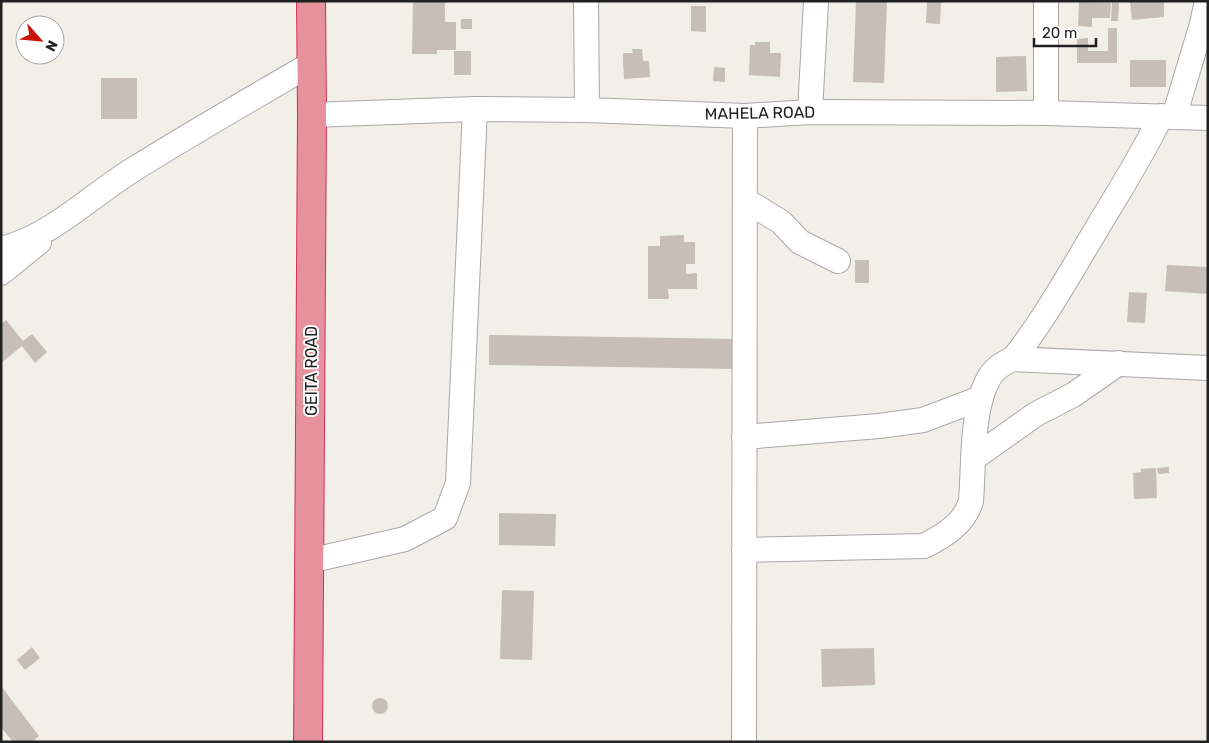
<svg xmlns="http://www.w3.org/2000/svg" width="1209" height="743" font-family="Rubik,sans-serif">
<rect width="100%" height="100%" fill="#f1efe8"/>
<g fill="#c6beb7">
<path d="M 413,1 L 445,1 L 445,22 L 456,22 L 456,50 L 437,50 L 437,54 L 412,54 Z"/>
<path d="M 856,1 L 887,1 L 884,83 L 853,82 Z"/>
<path d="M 927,1 L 941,1 L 940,24 L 926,23 Z"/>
<path d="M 1164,1 L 1164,17 L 1132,20 L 1130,2 Z"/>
<path d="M 1079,2 L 1111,3 L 1110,18 L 1092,18 L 1092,27 L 1078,26 Z"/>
<path d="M 1112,2 L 1119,3 L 1118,21 L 1111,21 Z"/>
<path d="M 691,6 L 706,6 L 706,32 L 691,31 Z"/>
<rect x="461" y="19" width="11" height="10"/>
<path d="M 1108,28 L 1117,28 L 1117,63 L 1077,63 L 1077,39 L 1088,38 L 1088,51 L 1108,51 Z"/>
<path d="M 755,42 L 770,42 L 770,53 L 781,53 L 780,77 L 749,75 L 750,45 L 755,45 Z"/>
<path d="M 632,49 L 642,49 L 643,61 L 649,61 L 650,77 L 624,79 L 623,62 L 631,62 L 623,62 L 623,53 L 633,53 Z"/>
<rect x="454" y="51" width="17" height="24"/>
<path d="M 1026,56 L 1027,91 L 996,92 L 996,57 Z"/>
<rect x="1130" y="60" width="36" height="27"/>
<path d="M 714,67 L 725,68 L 725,82 L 713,81 Z"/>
<rect x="101" y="78" width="36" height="41"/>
<path d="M 684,235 L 684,242 L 695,242 L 695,264 L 686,264 L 686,274 L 697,273 L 697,289 L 668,289 L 669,299 L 648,299 L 648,246 L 660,246 L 660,236 Z"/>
<rect x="855" y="260" width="14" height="23"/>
<path d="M 1167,265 L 1208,267 L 1208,294 L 1165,291 Z"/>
<path d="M 1129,292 L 1147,293 L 1145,323 L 1127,322 Z"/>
<path d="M 6,320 L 23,341 L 32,334 L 47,352 L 35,363 L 22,346 L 1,363 L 1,324 Z"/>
<path d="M 489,335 L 738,339 L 737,369 L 489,365 Z"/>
<path d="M 1169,467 L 1169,473 L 1158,474 L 1157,468 Z"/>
<path d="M 1156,468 L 1157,498 L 1134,499 L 1133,473 L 1141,472 L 1141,469 Z"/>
<path d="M 499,513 L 556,514 L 555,546 L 499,545 Z"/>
<path d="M 502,590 L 534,591 L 532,660 L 500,659 Z"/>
<path d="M 32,647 L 40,658 L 25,670 L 17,660 Z"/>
<path d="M 874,648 L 875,685 L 822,687 L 821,649 Z"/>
<path d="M 1,686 L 39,736 L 32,742 L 13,742 L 1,727 Z"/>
<circle cx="380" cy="706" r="8"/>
</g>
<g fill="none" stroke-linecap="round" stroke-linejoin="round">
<g stroke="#a8a8a8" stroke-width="26">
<g id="minor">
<path d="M 586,1 L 587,110"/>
<path d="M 1046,1 L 1046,113"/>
<path d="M 810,112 L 816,1"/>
<path d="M 312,115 L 475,109 L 587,110 L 745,116 L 810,112 L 1046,113 L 1208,118"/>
<path d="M 1174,117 L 1202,24 L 1207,1"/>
<path d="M 745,200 L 781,222 L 800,242 L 838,261"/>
<path d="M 1,249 C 52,236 88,198 131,171 C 190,134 251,99 311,64"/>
<path d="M 1,273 L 39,242"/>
<path d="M 1013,359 C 1044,320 1067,278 1093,235 C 1116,196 1141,158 1161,116"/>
<path d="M 744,437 L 879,426 L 923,420 L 981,398"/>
<path d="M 974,458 L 1036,414 L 1073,395 L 1119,363"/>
<path d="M 744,550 L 924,546 C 944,536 965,523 971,501 C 974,465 971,409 989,378 C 994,369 1003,363 1013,359 L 1208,368"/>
<path d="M 309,561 L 405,539 L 445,518 L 458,483 L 475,109"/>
<path d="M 744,742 L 745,116"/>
</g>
</g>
<g stroke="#d72d5c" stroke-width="30">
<path id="highway" d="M 308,742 L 312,115 L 311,1"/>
</g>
<use href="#minor" stroke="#fff" stroke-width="24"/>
<use href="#highway" stroke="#e5929d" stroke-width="28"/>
</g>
<g text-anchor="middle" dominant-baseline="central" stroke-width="4" stroke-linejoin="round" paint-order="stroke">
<g font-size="16" fill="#212121" stroke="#fff">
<text transform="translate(760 113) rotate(-1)">MAHELA ROAD</text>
<text transform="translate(311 371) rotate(-90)">GEITA ROAD</text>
</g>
</g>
<rect width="1209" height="743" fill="none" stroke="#212121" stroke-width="5"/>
<g transform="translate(40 40) rotate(117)"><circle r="24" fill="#ffffff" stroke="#a6a6a6"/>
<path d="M0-4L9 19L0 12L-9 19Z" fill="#cc1205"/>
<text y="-8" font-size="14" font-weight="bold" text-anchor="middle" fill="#212121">N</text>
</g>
<path d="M1034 38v8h62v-8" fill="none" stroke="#212121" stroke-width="2.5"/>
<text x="1042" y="38" font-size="15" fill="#212121" stroke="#ffffff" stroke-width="4" paint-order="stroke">20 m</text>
</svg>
